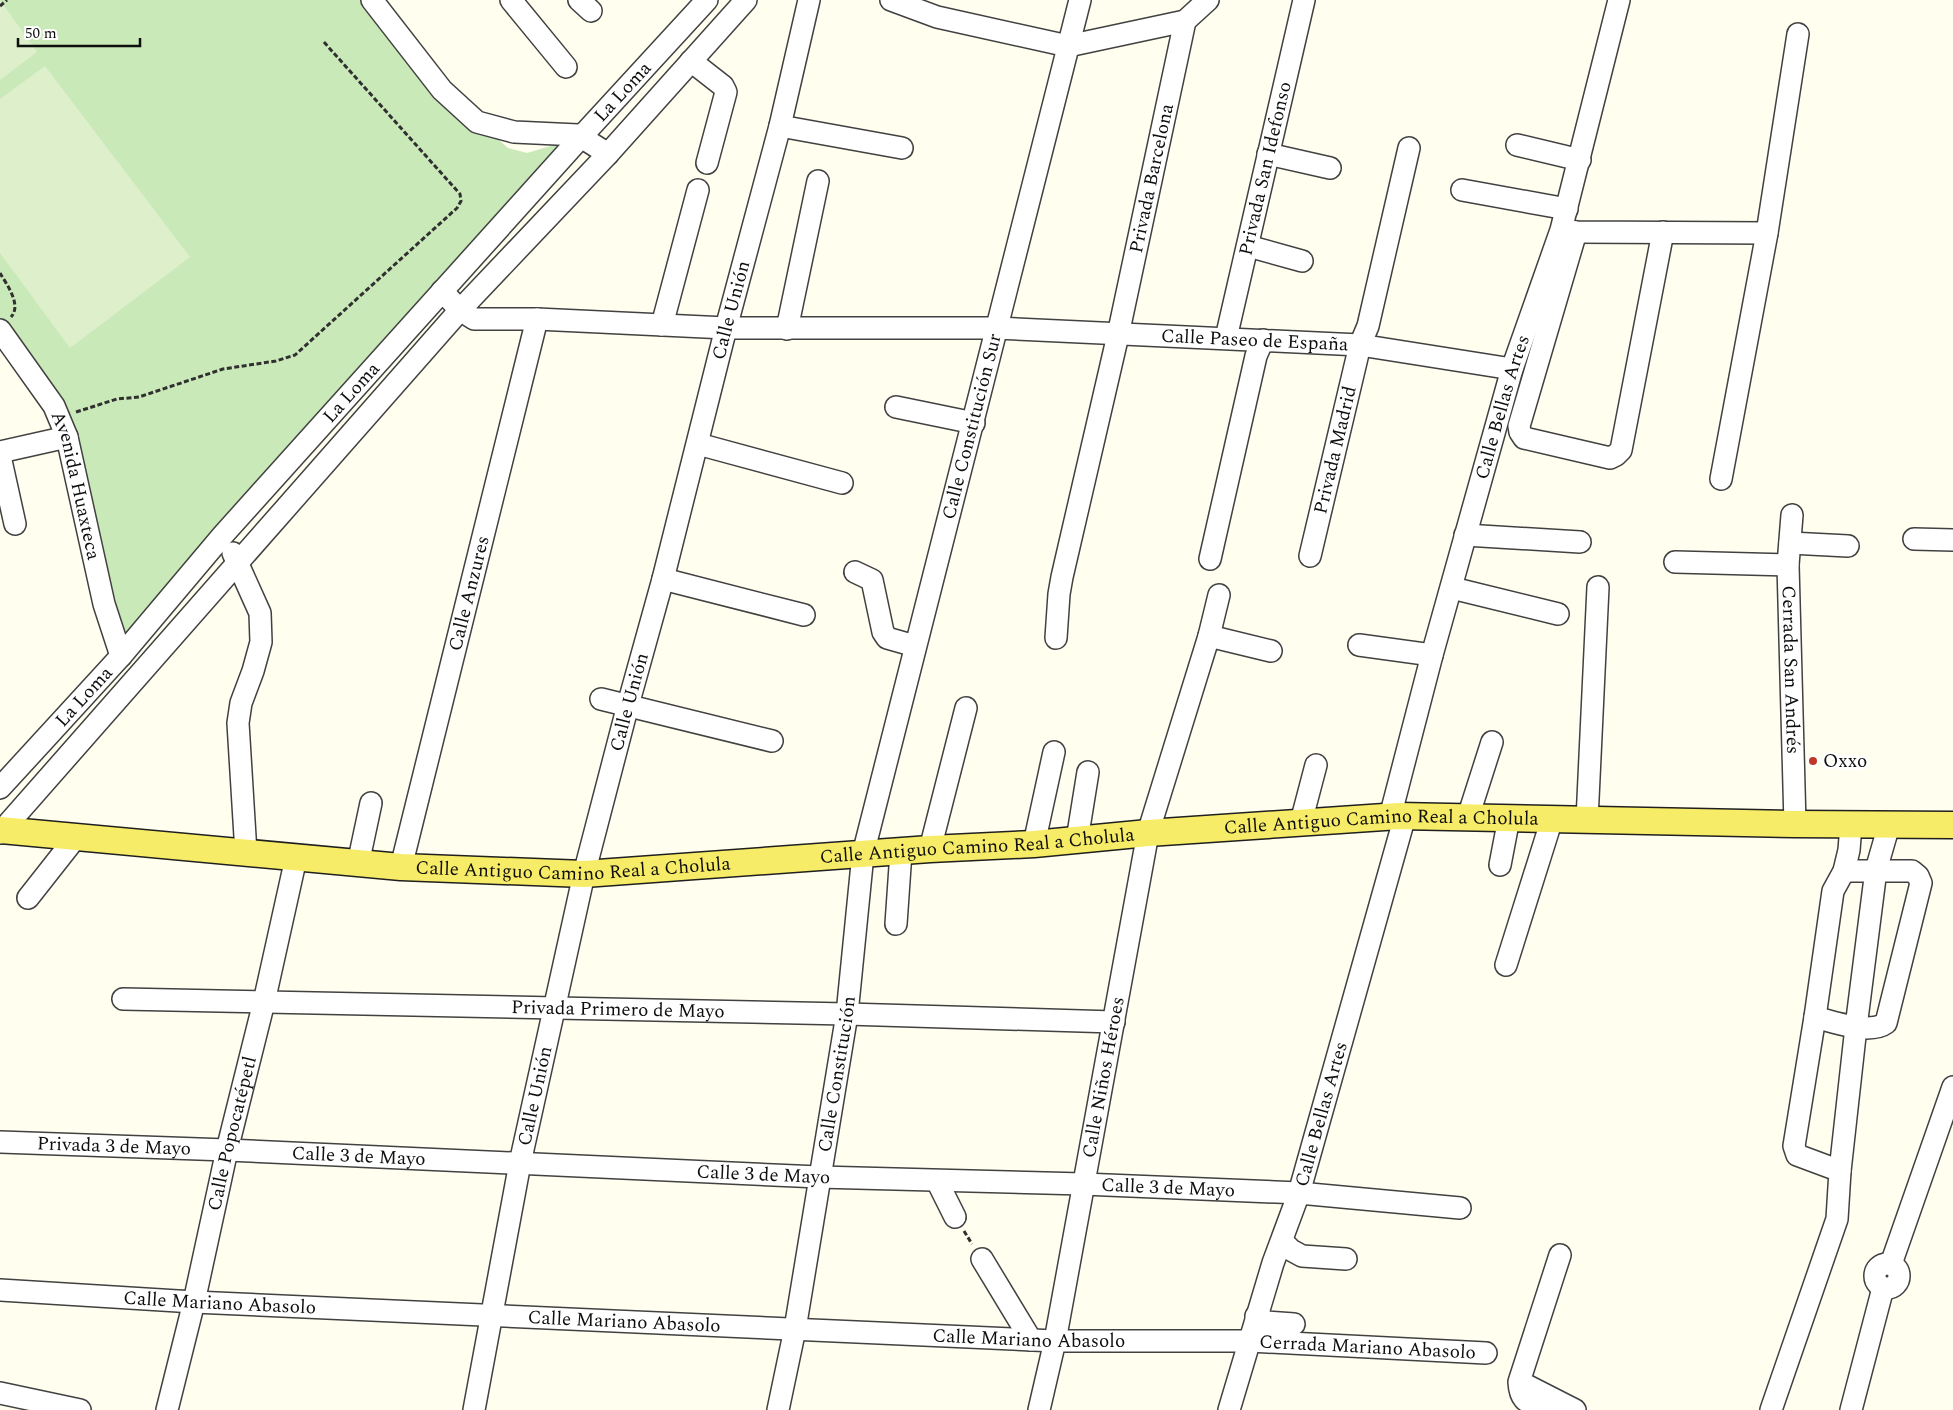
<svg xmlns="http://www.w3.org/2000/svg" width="1953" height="1410" font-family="Spectral,serif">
<rect width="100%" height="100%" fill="#fffeef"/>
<path fill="#cae9b9" d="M 0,0 L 372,0 L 442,90 L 508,148 L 527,153 L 581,137 L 121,656 L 67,437 L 0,330 Z"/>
<g fill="#ddf0cb">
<path d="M 0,0 L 37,52 L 0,80 Z"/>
<path d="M 45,66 L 190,257 L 70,348 L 0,253 L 0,99 Z"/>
</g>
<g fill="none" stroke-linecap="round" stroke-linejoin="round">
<g stroke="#414141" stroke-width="24">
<g id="minor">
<path d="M 372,0 L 442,90 L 477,122 L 514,132 L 578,135 L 608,154"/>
<path d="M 511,0 L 566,67"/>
<path d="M 579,0 L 591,11"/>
<path d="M 891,0 L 937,17 L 1068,46 L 1185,21 L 1208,0"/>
<path d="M 691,61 L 723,86 L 726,92 L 707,163"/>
<path d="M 780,126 L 902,148"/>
<path d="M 1517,145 L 1580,160"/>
<path d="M 1268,154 L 1330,168"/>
<path d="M 1462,190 L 1567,209"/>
<path d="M 1562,230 L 1576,232 L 1767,233"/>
<path d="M 1576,232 L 1519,426 L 1520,432 L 1524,438 L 1610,458 L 1616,455 L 1621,450 L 1663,232"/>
<path d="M 1248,246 L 1302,261"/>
<path id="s1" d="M 442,291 L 460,310 L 474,319 L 537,319 L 726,328 L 996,328 L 1360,345 L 1512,369"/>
<path d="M 662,325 L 698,190"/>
<path d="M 787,329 L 818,181"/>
<path id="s2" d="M 0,330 L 54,406 L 67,437 L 104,604 L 121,656"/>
<path id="s3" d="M 1226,338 L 1304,0"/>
<path d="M 896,407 L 974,423"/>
<path d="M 698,444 L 842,483"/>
<path d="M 0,452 L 67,437"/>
<path d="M 0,456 L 15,524"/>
<path d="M 1721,479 L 1767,233 L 1798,34"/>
<path id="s4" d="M 1792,515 L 1788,565 L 1795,824"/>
<path d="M 1465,535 L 1580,542"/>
<path d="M 1914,539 L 1953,540"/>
<path d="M 1790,543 L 1848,546"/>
<path d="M 233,553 L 260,613 L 261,642 L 253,671 L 241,703 L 238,723 L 246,853"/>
<path id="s5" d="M 1310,556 L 1360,345 L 1368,326 L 1409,148"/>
<path d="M 1210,559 L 1256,356 L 1263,340"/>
<path d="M 1675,562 L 1788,565"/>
<path d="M 855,572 L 872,580 L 883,632 L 887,638 L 915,646"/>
<path d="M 663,579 L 804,615"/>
<path d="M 1452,588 L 1558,614"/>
<path d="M 1209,636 L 1271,651"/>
<path id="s6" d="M 1056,638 L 1059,594 L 1062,577 L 1118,335 L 1185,21"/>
<path d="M 1359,645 L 1432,655"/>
<path d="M 601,699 L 772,741"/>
<path id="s7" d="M 0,788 L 121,656 L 223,535 L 581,137 L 707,0"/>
<path id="s8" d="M 1390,817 L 1432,655 L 1512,369 L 1561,230 L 1619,0"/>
<path d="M 1468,817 L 1492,742"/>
<path d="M 1587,820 L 1598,587"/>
<path d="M 1301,822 L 1316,765"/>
<path d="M 1851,825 L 1849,850 L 1844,871 L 1833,891 L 1815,1017 L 1794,1146 L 1797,1155 L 1840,1171 L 1856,1027 L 1876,870 L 1889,825"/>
<path d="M 0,833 L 460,310 L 608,154 L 746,0"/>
<path d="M 1077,840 L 1088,772"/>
<path d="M 1034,844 L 1054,752"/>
<path d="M 930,849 L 966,708"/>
<path d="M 358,864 L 371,803"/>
<path d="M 1500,865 L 1509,818"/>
<path id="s9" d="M 401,867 L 537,319"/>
<path d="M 28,898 L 76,837"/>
<path d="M 896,924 L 901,852"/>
<path d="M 1506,965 L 1552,819"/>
<path id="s10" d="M 123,999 L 847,1014 L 1114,1022"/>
<path d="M 1815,1017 C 1833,1022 1870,1035 1886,1023 L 1921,883 L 1918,876 L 1912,871 L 1844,871"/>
<path id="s11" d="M 0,1142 L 227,1150 L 819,1177 L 1083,1184 L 1299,1193 L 1460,1208"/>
<path d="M 937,1181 L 955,1217"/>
<path d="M 1282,1241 L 1291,1250 L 1302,1256 L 1346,1259"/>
<path d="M 982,1259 L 1031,1340"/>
<circle cx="1887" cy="1276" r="12"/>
<path d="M 1891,1264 L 1953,1087"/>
<path id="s12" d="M 0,1290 L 194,1302 L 1055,1341 L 1250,1341 L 1486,1353"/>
<path d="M 1256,1316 L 1267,1322 L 1294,1324"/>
<path d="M 1526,1385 L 1575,1410"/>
<path d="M 0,1393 L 80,1410"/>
<path id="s13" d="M 167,1410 L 194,1302 L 227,1150 L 264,1002 L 296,858"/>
<path id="s14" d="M 474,1410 L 520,1163 L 584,874 L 628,705 L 663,579 L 726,328 L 780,126 L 809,0"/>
<path id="s15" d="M 778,1410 L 795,1329 L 847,1014 L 863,854 L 1080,0"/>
<path id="s16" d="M 1039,1410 L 1055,1341 L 1148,833 L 1209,636 L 1219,595"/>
<path id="s17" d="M 1229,1410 L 1273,1263 L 1299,1193 L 1405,816"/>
<path d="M 1543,1410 C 1527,1402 1520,1401 1519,1382 L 1560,1255"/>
<path d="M 1771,1410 L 1837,1219 L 1840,1171"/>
<path d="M 1851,1410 L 1883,1288"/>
</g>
</g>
<g stroke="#1f1f1f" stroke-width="29">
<g id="major">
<path id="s18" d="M 0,830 L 401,867 L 584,874 L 930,849 L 1034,844 L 1148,833 L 1399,816 L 1795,824 L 1953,825"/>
</g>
</g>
<g stroke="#303030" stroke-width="3" stroke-dasharray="5 2.5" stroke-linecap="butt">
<path d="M 0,6 L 7,0"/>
<path d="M 0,273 C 7,285 22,305 11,317"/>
<path d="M 76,412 L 117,399 L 139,397 L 223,369 L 276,361 L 295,355 L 457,208 L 461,201 L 460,194 L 323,41"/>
<path d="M 964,1231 L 972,1244"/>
</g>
<use href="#minor" stroke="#fff" stroke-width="21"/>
<use href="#major" stroke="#f7ec67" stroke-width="26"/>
</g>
<circle fill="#bd3827" stroke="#fff" stroke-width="2" cx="1813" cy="761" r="5"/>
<g text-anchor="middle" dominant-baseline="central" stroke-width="5" stroke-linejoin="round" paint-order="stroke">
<g font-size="19" fill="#0e0e0e" stroke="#fff">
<text stroke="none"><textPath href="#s7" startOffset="934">La Loma</textPath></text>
<text stroke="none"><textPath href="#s3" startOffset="174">Privada San Idefonso</textPath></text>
<text stroke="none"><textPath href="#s6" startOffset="470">Privada Barcelona</textPath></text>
<text stroke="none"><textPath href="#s14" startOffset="1130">Calle Unión</textPath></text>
<text stroke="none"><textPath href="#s1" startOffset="824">Calle Paseo de España</textPath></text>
<text stroke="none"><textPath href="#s7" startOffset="529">La Loma</textPath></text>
<text stroke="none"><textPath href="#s8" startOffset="425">Calle Bellas Artes</textPath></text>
<text stroke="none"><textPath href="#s15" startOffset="1004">Calle Constitución Sur</textPath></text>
<text stroke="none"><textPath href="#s5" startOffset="109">Privada Madrid</textPath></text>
<text stroke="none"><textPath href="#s2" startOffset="176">Avenida Huaxteca</textPath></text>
<text stroke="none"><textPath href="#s9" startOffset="282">Calle Anzures</textPath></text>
<text stroke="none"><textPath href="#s4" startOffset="155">Cerrada San Andrés</textPath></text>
<text stroke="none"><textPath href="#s7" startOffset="124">La Loma</textPath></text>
<text stroke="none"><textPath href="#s14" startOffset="725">Calle Unión</textPath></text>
<text stroke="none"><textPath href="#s18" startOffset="1385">Calle Antiguo Camino Real a Cholula</textPath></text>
<text stroke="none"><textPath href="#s18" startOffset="980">Calle Antiguo Camino Real a Cholula</textPath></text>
<text stroke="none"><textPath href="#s18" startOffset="575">Calle Antiguo Camino Real a Cholula</textPath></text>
<text stroke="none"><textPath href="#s10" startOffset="495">Privada Primero de Mayo</textPath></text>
<text stroke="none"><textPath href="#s15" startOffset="341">Calle Constitución</textPath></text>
<text stroke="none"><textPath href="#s16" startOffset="339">Calle Niños Héroes</textPath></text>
<text stroke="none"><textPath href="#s14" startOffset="320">Calle Unión</textPath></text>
<text stroke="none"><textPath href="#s17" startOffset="310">Calle Bellas Artes</textPath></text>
<text stroke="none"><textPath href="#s13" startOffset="284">Calle Popocatépetl</textPath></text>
<text stroke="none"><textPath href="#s11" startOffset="114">Privada 3 de Mayo</textPath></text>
<text stroke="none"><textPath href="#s11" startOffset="359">Calle 3 de Mayo</textPath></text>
<text stroke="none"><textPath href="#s11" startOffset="764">Calle 3 de Mayo</textPath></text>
<text stroke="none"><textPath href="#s11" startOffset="1169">Calle 3 de Mayo</textPath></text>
<text stroke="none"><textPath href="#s12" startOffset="220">Calle Mariano Abasolo</textPath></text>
<text stroke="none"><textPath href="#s12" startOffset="625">Calle Mariano Abasolo</textPath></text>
<text stroke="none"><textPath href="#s12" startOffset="1030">Calle Mariano Abasolo</textPath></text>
<text stroke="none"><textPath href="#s12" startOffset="1369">Cerrada Mariano Abasolo</textPath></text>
</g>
<g font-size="19" fill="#0e0e0e" stroke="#fff" text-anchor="start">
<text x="1823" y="761">Oxxo</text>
</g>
</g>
<path d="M18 38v8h122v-8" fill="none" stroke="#0e0e0e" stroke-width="2.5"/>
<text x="25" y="38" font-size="15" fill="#0e0e0e" stroke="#ffffff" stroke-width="4" paint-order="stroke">50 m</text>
</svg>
